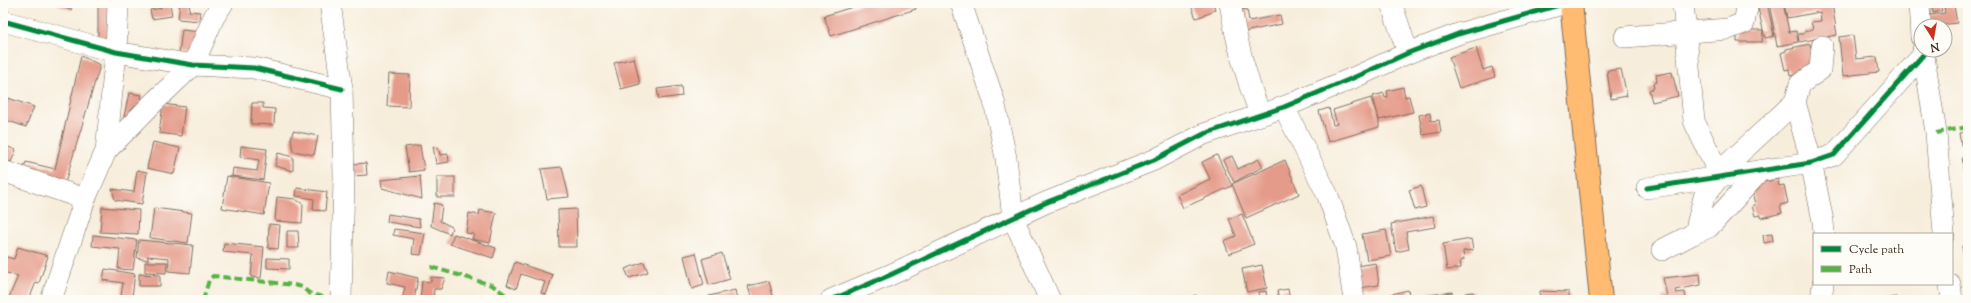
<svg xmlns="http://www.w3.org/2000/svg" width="1971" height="303" font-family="'Sorts Mill Goudy',serif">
<rect width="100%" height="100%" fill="#fdfcf7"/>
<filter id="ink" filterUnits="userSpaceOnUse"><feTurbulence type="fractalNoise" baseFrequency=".025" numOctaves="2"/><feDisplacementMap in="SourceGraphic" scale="8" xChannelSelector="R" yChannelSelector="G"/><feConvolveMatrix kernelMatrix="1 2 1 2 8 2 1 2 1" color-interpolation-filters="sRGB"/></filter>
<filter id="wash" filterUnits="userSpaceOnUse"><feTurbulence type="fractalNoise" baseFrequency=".012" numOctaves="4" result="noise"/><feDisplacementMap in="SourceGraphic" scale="16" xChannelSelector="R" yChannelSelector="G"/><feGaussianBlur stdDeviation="0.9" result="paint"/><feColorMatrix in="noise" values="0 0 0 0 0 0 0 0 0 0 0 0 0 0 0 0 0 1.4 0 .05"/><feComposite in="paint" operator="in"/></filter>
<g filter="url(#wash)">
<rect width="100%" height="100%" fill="#f7eddb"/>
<g id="blocks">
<g fill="#e59b8a">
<path d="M 60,3 L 73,3 L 71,10 L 59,6 Z"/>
<path d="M 98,3 L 111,3 L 108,40 L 98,38 Z"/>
<path d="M 160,3 L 170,3 L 172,16 L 152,19 L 150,10 L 161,8 Z"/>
<path d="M 180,3 L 190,3 L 189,11 L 200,12 L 199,21 L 178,19 Z"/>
<path d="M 865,3 L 914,3 L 916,9 L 831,36 L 824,16 Z"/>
<path d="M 1190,3 L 1213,3 L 1215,9 L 1210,13 L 1196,18 Z"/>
<path d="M 1238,3 L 1257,3 L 1257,4 L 1239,8 Z"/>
<path d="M 1767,3 L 1774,36 L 1765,38 L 1757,4 Z"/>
<path d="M 1769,3 L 1783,3 L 1789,32 L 1796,31 L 1798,42 L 1777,46 Z"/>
<path d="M 1784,3 L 1832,3 L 1837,35 L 1799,42 L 1798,34 L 1803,34 L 1805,33 L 1805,31 L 1813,29 L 1811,22 L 1821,21 L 1820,12 L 1787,18 Z"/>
<path d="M 1931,3 L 1940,3 L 1942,11 L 1933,13 Z"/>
<path d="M 1954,6 L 1957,23 L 1932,26 L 1930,15 L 1945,13 L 1944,7 Z"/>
<path d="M 1247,9 L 1249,21 L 1280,15 L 1282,24 L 1239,33 L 1234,11 Z"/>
<path d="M 182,30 L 200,32 L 198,55 L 179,53 Z"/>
<path d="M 1737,30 L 1763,30 L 1762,42 L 1737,42 Z"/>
<path d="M 1853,35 L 1856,59 L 1877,57 L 1879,72 L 1843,76 L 1839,37 Z"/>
<path d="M 1810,44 L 1811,49 L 1814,49 L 1812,72 L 1790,76 L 1789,69 L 1785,70 L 1781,53 L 1786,51 L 1786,49 Z"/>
<path d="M 1476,48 L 1483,70 L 1492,67 L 1495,77 L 1459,88 L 1449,57 Z"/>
<path d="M 81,56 L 100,65 L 65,183 L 22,173 L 26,162 L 55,169 Z"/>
<path d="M 634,58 L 640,84 L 621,89 L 614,63 Z"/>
<path d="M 1621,69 L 1627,96 L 1611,99 L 1607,71 Z"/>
<path d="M 1672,72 L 1678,96 L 1652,102 L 1649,90 L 1654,88 L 1653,83 L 1657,82 L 1656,75 Z"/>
<path d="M 389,74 L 410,75 L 409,107 L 387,106 Z"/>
<path d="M 681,86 L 682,96 L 659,99 L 657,89 Z"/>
<path d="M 1403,87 L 1405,97 L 1409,96 L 1413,112 L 1379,120 L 1373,96 L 1384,93 L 1385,98 L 1388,97 L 1387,91 Z"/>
<path d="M 129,93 L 142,95 L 135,128 L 121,130 Z"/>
<path d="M 8,98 L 34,107 L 26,127 L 3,119 L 3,111 Z"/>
<path d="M 1371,98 L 1379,120 L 1379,127 L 1328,142 L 1319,111 L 1329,108 L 1333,125 L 1337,124 L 1333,110 Z"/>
<path d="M 252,103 L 263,103 L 263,108 L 275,109 L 274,125 L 251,124 Z"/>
<path d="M 163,104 L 185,107 L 181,136 L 159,133 Z"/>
<path d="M 1430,113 L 1431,121 L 1439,120 L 1441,132 L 1423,135 L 1419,115 Z"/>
<path d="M 293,131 L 318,136 L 314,155 L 293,151 L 291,139 Z"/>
<path d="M 1968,132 L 1968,144 L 1961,145 L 1959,133 Z"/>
<path d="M 153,142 L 180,148 L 174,174 L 147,168 Z"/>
<path d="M 3,145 L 16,150 L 11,162 L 3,159 Z"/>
<path d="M 420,145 L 424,170 L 409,172 L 405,147 Z"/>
<path d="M 241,146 L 267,149 L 263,180 L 232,176 L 233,168 L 257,171 L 259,160 L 240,157 Z"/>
<path d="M 433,146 L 439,150 L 440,155 L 448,154 L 449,162 L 436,164 Z"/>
<path d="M 278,153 L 293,157 L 293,171 L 275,166 Z"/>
<path d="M 1217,155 L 1232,186 L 1183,208 L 1177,195 L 1210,179 L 1202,162 Z"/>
<path d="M 1232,156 L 1238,169 L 1259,159 L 1263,167 L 1234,182 L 1223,160 Z"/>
<path d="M 1968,156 L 1968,173 L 1965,173 L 1962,157 Z"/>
<path d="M 1285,160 L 1299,194 L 1246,218 L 1232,184 Z"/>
<path d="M 366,163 L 367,175 L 353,176 L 352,164 Z"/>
<path d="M 562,167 L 569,197 L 547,199 L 541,169 Z"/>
<path d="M 137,170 L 147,172 L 142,204 L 115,200 L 112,189 L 134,192 Z"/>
<path d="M 227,176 L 269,183 L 264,215 L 222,208 Z"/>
<path d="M 420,176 L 422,199 L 382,188 L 381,180 Z"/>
<rect x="437" y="177" width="18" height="20"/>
<path d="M 1778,179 L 1779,186 L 1784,185 L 1788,203 L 1780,205 L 1782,213 L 1761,218 L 1761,215 L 1755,216 L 1752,206 L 1755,205 L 1751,185 Z"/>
<path d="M 1421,186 L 1426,207 L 1415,210 L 1409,190 Z"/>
<path d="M 297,188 L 327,192 L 325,211 L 313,210 L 314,199 L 296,196 Z"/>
<path d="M 277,197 L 295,199 L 303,204 L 302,223 L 275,221 Z"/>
<path d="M 434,203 L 442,205 L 440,221 L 452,227 L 450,234 L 431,226 Z"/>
<path d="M 102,207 L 139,210 L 138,234 L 100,232 Z"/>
<path d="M 154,208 L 192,213 L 188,243 L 150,238 Z"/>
<path d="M 576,209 L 577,247 L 559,247 L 558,210 Z"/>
<path d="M 480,210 L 496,213 L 490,243 L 472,239 L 474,234 L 466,233 L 469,213 L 479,215 Z"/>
<path d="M 388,214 L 419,219 L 420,227 L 387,222 Z"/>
<path d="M 1242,214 L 1254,244 L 1229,254 L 1224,241 L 1236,236 L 1229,219 Z"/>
<path d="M 1433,216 L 1435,227 L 1406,232 L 1409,249 L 1396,252 L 1391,224 Z"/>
<path d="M 269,224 L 280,225 L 278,249 L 268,248 Z"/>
<path d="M 394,229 L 425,233 L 421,255 L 412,254 L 414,239 L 393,235 Z"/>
<path d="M 1386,230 L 1391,256 L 1367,260 L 1362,234 Z"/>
<path d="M 287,231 L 298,231 L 299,248 L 287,248 Z"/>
<path d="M 454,234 L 496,248 L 493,258 L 450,244 Z"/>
<path d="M 1772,234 L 1773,241 L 1764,243 L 1763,235 Z"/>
<path d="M 93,235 L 137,240 L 133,270 L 118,269 L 120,249 L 92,246 Z"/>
<path d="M 1471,239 L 1473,250 L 1463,251 L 1464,260 L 1460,261 L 1461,268 L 1447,270 L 1443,244 Z"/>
<path d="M 139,240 L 193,245 L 190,273 L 168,271 L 169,258 L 148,256 L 148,260 L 137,258 Z"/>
<path d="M 224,243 L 264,247 L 261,278 L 251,277 L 253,255 L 223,252 Z"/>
<path d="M 1968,245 L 1968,278 L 1967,278 L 1962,246 Z"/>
<path d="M 18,247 L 48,256 L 39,283 L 36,282 L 29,300 L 8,300 L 18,276 L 3,272 L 3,256 L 14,259 Z"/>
<path d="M 696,253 L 704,285 L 692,289 L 684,256 Z"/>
<path d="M 722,253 L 730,279 L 709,285 L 702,259 Z"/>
<path d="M 267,258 L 289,259 L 289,269 L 267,268 Z"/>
<path d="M 145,262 L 167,262 L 166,273 L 145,272 Z"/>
<path d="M 515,262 L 553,275 L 546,295 L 541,293 L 545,282 L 521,274 L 516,289 L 507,285 Z"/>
<path d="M 644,262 L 648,272 L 629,278 L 625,269 Z"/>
<path d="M 1376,263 L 1379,285 L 1359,288 L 1356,266 Z"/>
<path d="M 1262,265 L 1267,288 L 1247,292 L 1242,269 Z"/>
<path d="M 105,269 L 135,274 L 132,297 L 121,296 L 123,283 L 103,280 Z"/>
<path d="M 389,271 L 418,278 L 414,300 L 402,300 L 405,287 L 387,283 Z"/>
<path d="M 139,274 L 160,275 L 160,286 L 139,286 Z"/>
<path d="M 1700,274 L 1701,285 L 1675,290 L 1676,293 L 1685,292 L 1686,300 L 1662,300 L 1662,297 L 1667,296 L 1663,278 Z"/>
<path d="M 431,277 L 445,278 L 441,289 L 434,289 L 433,300 L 420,300 L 422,281 L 431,282 Z"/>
<path d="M 769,281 L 774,300 L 752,300 L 748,286 Z"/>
<path d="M 1288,289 L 1290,300 L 1279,300 L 1277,291 Z"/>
<path d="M 735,290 L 737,300 L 710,300 L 709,296 Z"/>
<path d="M 1408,290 L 1410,300 L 1389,300 L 1388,295 Z"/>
<path d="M 1266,291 L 1267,298 L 1272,297 L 1273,300 L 1260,300 L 1258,292 Z"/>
<path d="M 1540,291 L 1569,292 L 1569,300 L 1539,300 Z"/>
<path d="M 1452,292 L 1453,300 L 1412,300 L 1412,297 Z"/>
<path d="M 1473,292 L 1475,300 L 1459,300 L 1458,297 L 1466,299 L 1465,293 Z"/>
<path d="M 1196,295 L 1197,300 L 1181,300 Z"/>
<path d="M 1387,295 L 1388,300 L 1366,300 L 1366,299 Z"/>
<path d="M 1897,297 L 1898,300 L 1883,300 L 1883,299 Z"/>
<path d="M 1792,298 L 1793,300 L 1782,300 L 1782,299 Z"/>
</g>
</g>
</g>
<g filter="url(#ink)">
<use href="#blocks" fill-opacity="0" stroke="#7d6e60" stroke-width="1"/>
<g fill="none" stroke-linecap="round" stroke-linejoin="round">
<g stroke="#7d6e60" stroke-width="22">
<g id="minor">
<path d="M 330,3 L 342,89 L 344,178 L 341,300"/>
<path d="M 961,3 L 994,101 L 1006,158 L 1013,218 L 1050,300"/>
<path d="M 1230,3 C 1236,41 1246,78 1260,114"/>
<path d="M 1391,3 L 1408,53"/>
<path d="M 1683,3 L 1694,121 L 1720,176"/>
<path d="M 1919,3 L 1921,37"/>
<path d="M 3,21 L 116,52 L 193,65 L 254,68 L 342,89"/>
<path d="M 1625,37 L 1728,29 L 1744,23 L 1748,3"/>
<path d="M 1822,46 L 1820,70 L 1800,84 L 1795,102 L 1810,157 L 1823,221 L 1824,234"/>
<path d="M 1923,50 L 1936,133 L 1944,234"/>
<path d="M 1284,107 L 1328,196 L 1346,247 L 1354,300"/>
<path d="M 106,151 L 153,103 L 193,65 L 214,17 L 223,3"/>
<path d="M 3,171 L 85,199"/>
<path d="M 1647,188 L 1811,163 L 1834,155 L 1923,55"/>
<path d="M 1695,233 L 1709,227 L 1760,171"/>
<path d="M 1662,250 L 1695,233 L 1704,197 L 1728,164 L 1795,102"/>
<path d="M 1950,284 L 1952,300"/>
<path d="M 51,300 L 85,199 L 106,151 L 116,52 L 118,3"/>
<path d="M 831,300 L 890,275 L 1045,203 L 1154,160 L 1204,134 L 1284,107 L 1353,78 L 1408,53 L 1458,34 L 1566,3"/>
<path d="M 1821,300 L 1823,284"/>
</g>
</g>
<g stroke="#7d6e60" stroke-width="24">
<path id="major" d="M 1571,3 L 1601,300"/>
</g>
<use href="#minor" stroke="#fff" stroke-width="21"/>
<use href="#major" stroke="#febb71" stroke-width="22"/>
<g stroke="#57b245" stroke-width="4" stroke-dasharray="8 4" stroke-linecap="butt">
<path d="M 1936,133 L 1968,127"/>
<path d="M 431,267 L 492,285 L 513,300"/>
<path d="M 203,300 L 209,280 L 213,276 L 294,285 L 302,287 L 309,293 L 332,300"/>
<path d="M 500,300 L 502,292"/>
</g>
<g stroke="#fdfcf7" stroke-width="8">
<g id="cycleway">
<path d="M 3,21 L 116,52 L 193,65 L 254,68 L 342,89"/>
<path d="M 1647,188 L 1811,163 L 1834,155 L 1923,55"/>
<path d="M 831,300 L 890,275 L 1045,203 L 1154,160 L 1204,134 L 1284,107 L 1353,78 L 1408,53 L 1458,34 L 1566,3"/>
</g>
</g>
<use href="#cycleway" stroke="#00873e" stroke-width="5"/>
</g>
</g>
<rect width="1971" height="303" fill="none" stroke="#fdfcf7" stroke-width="16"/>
<rect x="1813" y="233" width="140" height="52" fill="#fdfcf7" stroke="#afa8a0"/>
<rect x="1821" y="246" width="20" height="6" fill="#00873e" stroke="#afa8a0"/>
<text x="1849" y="253" font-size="12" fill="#3b2a1e">Cycle path</text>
<rect x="1821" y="266" width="20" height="6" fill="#57b245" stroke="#afa8a0"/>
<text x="1849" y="273" font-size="12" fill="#3b2a1e">Path</text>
<g transform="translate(1933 38) rotate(169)"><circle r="19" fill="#fdfcf7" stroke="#afa8a0"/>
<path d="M0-3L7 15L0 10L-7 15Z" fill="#c8321e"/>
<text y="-6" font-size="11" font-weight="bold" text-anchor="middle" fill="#3b2a1e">N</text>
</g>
</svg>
